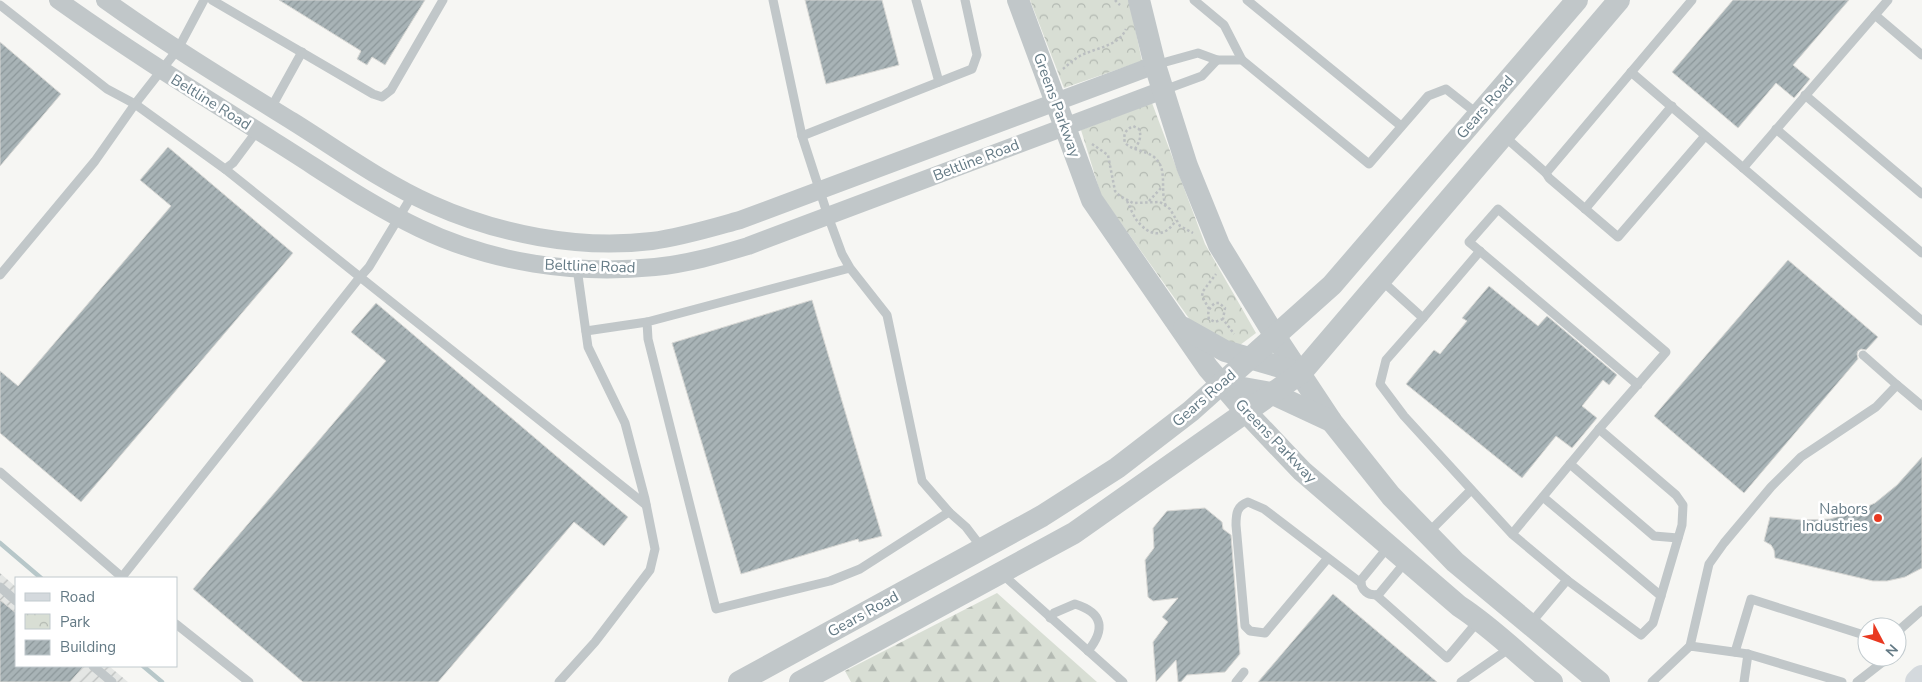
<svg xmlns="http://www.w3.org/2000/svg" width="1922" height="682" font-family="'Nunito Sans',sans-serif">
<defs>
<pattern id="industrial-furrows" width="10" height="10" patternUnits="userSpaceOnUse" patternTransform="scale(1.25)"><rect width="10" height="10" fill="#e4e6e4"/><path d="M-1 1l2-2M0 10L10 0M9 11l2-2" fill="none" stroke="#bcbfbe"/></pattern>
<pattern id="forest-firs" width="22" height="20" patternUnits="userSpaceOnUse" patternTransform="scale(1.25)"><rect width="22" height="20" fill="#d8ded4"/><path d="M5 1l3.5 6h-7zM16 11l3.5 6h-7z" fill="#b3b9b2"/></pattern>
<pattern id="park-crowns" width="20" height="18" patternUnits="userSpaceOnUse" patternTransform="scale(1.25)"><rect width="20" height="18" fill="#d8ded4"/><path d="M2 6a3 3 0 1 1 6 0M12 15a3 3 0 1 1 6 0" fill="none" stroke="#b3b9b2"/></pattern>
<pattern id="building-hatch" width="6" height="6" patternUnits="userSpaceOnUse" patternTransform="scale(1.25)"><rect width="6" height="6" fill="#a8b3b6"/><path d="M-1 1l2-2M0 6l6-6M5 7l2-2" fill="none" stroke="#8c979a"/></pattern>
</defs>
<rect width="100%" height="100%" fill="#f6f6f3"/>
<path fill="url(#industrial-furrows)" d="M 0,573 L 16,587 L 16,666 L 109,666 L 128,682 L 0,682 Z"/>
<path fill="url(#forest-firs)" d="M 997,593 L 1097,682 L 851,682 L 845,671 Z"/>
<g fill="url(#park-crowns)">
<path d="M 1030,0 L 1129,0 L 1142,61 L 1064,88 Z"/>
<path d="M 1152,103 L 1205,244 L 1256,333 L 1236,348 L 1193,324 L 1101,195 L 1081,130 Z"/>
</g>
<g fill="none" stroke-linecap="round" stroke-linejoin="round">
<g stroke="#b7c7c9" stroke-width="4.5">
<path d="M 0,543 L 41,578"/>
<path d="M 143,666 L 162,682"/>
</g>
</g>
<g fill="url(#building-hatch)" stroke="#d8d8d5">
<path d="M 279,0 L 425,0 L 385,65 L 372,57 L 367,65 L 357,59 L 361,51 Z"/>
<path d="M 805,0 L 882,0 L 899,65 L 826,84 Z"/>
<path d="M 1733,0 L 1849,0 L 1793,65 L 1810,79 L 1794,98 L 1776,83 L 1738,128 L 1672,72 Z"/>
<path d="M 0,42 L 61,94 L 0,166 Z"/>
<path d="M 168,147 L 293,253 L 81,502 L 0,433 L 0,371 L 18,386 L 171,206 L 140,180 Z"/>
<path d="M 1788,260 L 1878,337 L 1866,350 L 1861,349 L 1858,351 L 1857,354 L 1858,359 L 1744,493 L 1654,416 Z"/>
<path d="M 1489,286 L 1538,326 L 1547,316 L 1617,375 L 1609,385 L 1603,380 L 1582,406 L 1597,418 L 1572,448 L 1556,436 L 1522,478 L 1406,384 L 1434,350 L 1440,354 L 1467,321 L 1462,318 Z"/>
<path d="M 812,300 L 882,536 L 859,542 L 858,539 L 741,574 L 672,343 Z"/>
<path d="M 376,303 L 628,517 L 604,546 L 574,522 L 438,682 L 303,682 L 193,589 L 386,361 L 351,332 Z"/>
<path d="M 1922,457 L 1922,568 L 1905,577 L 1887,581 L 1873,581 L 1775,558 L 1774,550 L 1771,545 L 1764,541 L 1770,517 L 1802,520 L 1830,519 L 1857,511 L 1875,503 L 1897,485 Z"/>
<path d="M 1205,508 L 1222,522 L 1223,529 L 1231,535 L 1240,654 L 1225,672 L 1187,675 L 1181,682 L 1178,682 L 1176,660 L 1156,682 L 1153,642 L 1168,622 L 1162,617 L 1178,598 L 1153,601 L 1148,597 L 1145,560 L 1154,548 L 1153,528 L 1167,511 Z"/>
<path d="M 1333,594 L 1437,682 L 1258,682 Z"/>
<path d="M 0,600 L 16,613 L 16,666 L 84,666 L 70,682 L 0,682 Z"/>
</g>
<g fill="none" stroke-linecap="round" stroke-linejoin="round">
<g stroke="#bbbfc1" stroke-width="2.5" stroke-dasharray="2.5 2.5" stroke-linecap="butt">
<path d="M 1115,0 L 1120,5"/>
<path d="M 1063,69 C 1069,64 1075,58 1082,55 C 1098,47 1119,46 1126,29"/>
<path d="M 1092,144 L 1108,155 L 1115,191 L 1120,196 L 1133,203 L 1160,202 L 1170,209 L 1180,226 L 1193,233"/>
<path d="M 1135,149 C 1139,142 1142,137 1139,129 L 1133,126 C 1125,130 1123,135 1125,143 C 1133,151 1145,150 1154,157 C 1169,169 1159,190 1166,206"/>
<path d="M 1127,201 C 1131,209 1134,219 1141,225 C 1154,239 1168,234 1176,220"/>
<path d="M 1149,201 L 1162,187"/>
<path d="M 1209,309 L 1202,296 L 1203,291 L 1216,274"/>
<path d="M 1223,319 L 1215,322 L 1209,319 C 1207,312 1209,308 1215,303 L 1219,303 L 1225,308 L 1223,319 L 1234,334"/>
</g>
<g stroke="#c1c7c9" stroke-width="9">
<path d="M 212,0 L 373,94 L 382,97 L 391,90 L 443,0"/>
<path d="M 773,0 L 802,136 L 828,216 L 842,254 L 850,268 L 887,315 L 922,481 L 949,512 L 860,569 L 830,581 L 716,609 L 648,339 L 647,322 L 850,268"/>
<path d="M 916,0 L 939,82"/>
<path d="M 1194,0 L 1224,25 L 1242,60"/>
<path d="M 1247,0 L 1401,126"/>
<path d="M 1692,0 L 1546,173 L 1549,178 L 1618,237 L 1705,136"/>
<path d="M 0,5 L 107,89 L 135,104 L 178,49 L 204,0"/>
<path d="M 1875,15 L 1922,55"/>
<path d="M 1155,65 L 1198,53 L 1217,60 L 1242,60 L 1369,164 L 1428,96 L 1446,89 L 1479,115"/>
<path d="M 1631,72 L 1922,321"/>
<path d="M 1164,90 L 1202,76 L 1217,60"/>
<path d="M 1805,95 L 1922,194"/>
<path d="M 271,108 L 302,52"/>
<path d="M 1776,129 L 1922,253"/>
<path d="M 802,136 L 972,69 L 977,55 L 965,0"/>
<path d="M 1504,136 L 1546,173"/>
<path d="M 1743,168 L 1888,0"/>
<path d="M 225,169 L 360,277 L 369,267 L 413,194"/>
<path d="M 1585,209 L 1672,106"/>
<path d="M 0,275 L 95,161 L 135,104 L 225,169 L 233,163 L 257,131"/>
<path d="M 1381,280 L 1423,318 L 1386,360 L 1380,384 L 1404,416 L 1512,534 L 1567,580 L 1641,635 L 1653,623 L 1682,525 L 1683,505 L 1676,495 L 1599,429 L 1512,534"/>
<path d="M 1423,318 L 1480,251"/>
<path d="M 586,331 L 647,322"/>
<path d="M 1863,355 L 1897,385"/>
<path d="M 1599,429 L 1666,352 L 1498,209 L 1469,242 L 1638,385"/>
<path d="M 1570,464 L 1654,536 L 1678,538"/>
<path d="M 0,472 L 123,578"/>
<path d="M 1543,497 L 1661,596"/>
<path d="M 949,512 L 966,527 L 982,548"/>
<path d="M 1428,533 L 1471,490"/>
<path d="M 1388,547 L 1361,580 C 1360,590 1369,597 1379,594 L 1407,560"/>
<path d="M 1328,558 L 1265,633 L 1250,631 L 1245,626 L 1236,525 C 1236,513 1237,506 1248,502 L 1264,509 L 1361,583"/>
<path d="M 1002,574 L 1123,682"/>
<path d="M 122,577 L 360,277 L 646,505"/>
<path d="M 0,587 L 16,601"/>
<path d="M 1376,595 L 1447,658 L 1479,620"/>
<path d="M 1050,618 L 1054,613 L 1075,604 C 1104,613 1105,630 1088,651"/>
<path d="M 176,624 L 249,682"/>
<path d="M 1530,624 L 1567,580"/>
<path d="M 1897,632 L 1922,610"/>
<path d="M 1690,646 L 1709,564 L 1724,543 L 1771,487 L 1801,457 L 1876,407 L 1897,385 L 1922,406"/>
<path d="M 1735,652 L 1751,599 L 1867,636"/>
<path d="M 93,666 L 112,682"/>
<path d="M 559,682 L 595,642 L 650,570 L 655,549 L 645,499 L 625,423 L 588,347 L 577,268"/>
<path d="M 1236,682 L 1244,672"/>
<path d="M 1461,682 L 1510,648"/>
<path d="M 1652,682 L 1690,646 L 1748,654 L 1842,682"/>
<path d="M 1744,682 L 1748,654"/>
<path d="M 1857,682 L 1884,661 L 1885,657"/>
</g>
<g stroke="#c1c7c9" stroke-width="18">
<path d="M 58,0 C 128,50 201,95 274,141 C 321,170 368,204 419,228 C 492,263 574,275 655,267 C 687,264 718,255 748,246 L 1163,90"/>
<path d="M 105,0 C 165,43 229,82 292,121 C 337,149 382,182 431,204 C 498,234 578,250 652,241 C 682,237 711,228 740,220 L 1155,65"/>
</g>
<g stroke="#c1c7c9" stroke-width="22">
<path d="M 1018,0 L 1092,200 L 1208,368 L 1245,411 L 1302,471 L 1459,606 C 1493,628 1521,657 1552,682"/>
<path d="M 1139,0 L 1155,65 L 1187,166 L 1219,245 L 1275,336 L 1332,422 L 1391,496 L 1455,562 L 1599,682"/>
<path d="M 1184,328 L 1225,351 L 1301,373"/>
<path d="M 1221,384 L 1271,393 L 1331,421"/>
<path d="M 739,682 L 1042,516 L 1117,468 L 1191,411 L 1332,285 L 1577,0"/>
<path d="M 800,682 L 1074,533 L 1301,373 L 1619,0"/>
</g>
<path stroke="#d4d9dd" stroke-width="26" d="M 1918,682 L 1922,678"/>
</g>
<circle fill="#e93921" stroke="#fff" stroke-width="2" cx="1878" cy="518" r="5"/>
<g text-anchor="middle" dominant-baseline="central" stroke-width="5" stroke-linejoin="round" paint-order="stroke">
<g font-size="15" fill="#647a85" stroke="#fff">
<text transform="translate(211 102) rotate(32)">Beltline Road</text>
<text transform="translate(1057 105) rotate(70)">Greens Parkway</text>
<text transform="translate(1485 107) rotate(-49)">Gears Road</text>
<text transform="translate(976 160) rotate(-21)">Beltline Road</text>
<text transform="translate(590 266) rotate(2)">Beltline Road</text>
<text transform="translate(1204 398) rotate(-41)">Gears Road</text>
<text transform="translate(1276 441) rotate(46)">Greens Parkway</text>
<text transform="translate(863 614) rotate(-29)">Gears Road</text>
</g>
<g font-size="15" fill="#647a85" stroke="#fff" text-anchor="end">
<text x="1868" y="509">Nabors<tspan x="1868" dy="17">Industries</tspan></text>
</g>
</g>
<rect x="15" y="577" width="162" height="90" fill="#ffffff" stroke="#c1cace"/>
<rect x="25" y="593" width="25" height="8" fill="#d4d9dd" stroke="#c1cace"/>
<text x="60" y="602" font-size="15" fill="#647a85">Road</text>
<rect x="25" y="614" width="25" height="15" fill="url(#park-crowns)" stroke="#c1cace"/>
<text x="60" y="627" font-size="15" fill="#647a85">Park</text>
<rect x="25" y="640" width="25" height="15" fill="url(#building-hatch)" stroke="#c1cace"/>
<text x="60" y="652" font-size="15" fill="#647a85">Building</text>
<g transform="translate(1882 642) rotate(131)"><circle r="24" fill="#ffffff" stroke="#c1cace"/>
<path d="M0-4L9 19L0 12L-9 19Z" fill="#e93921"/>
<text y="-8" font-size="14" font-weight="bold" text-anchor="middle" fill="#647a85">N</text>
</g>
</svg>
